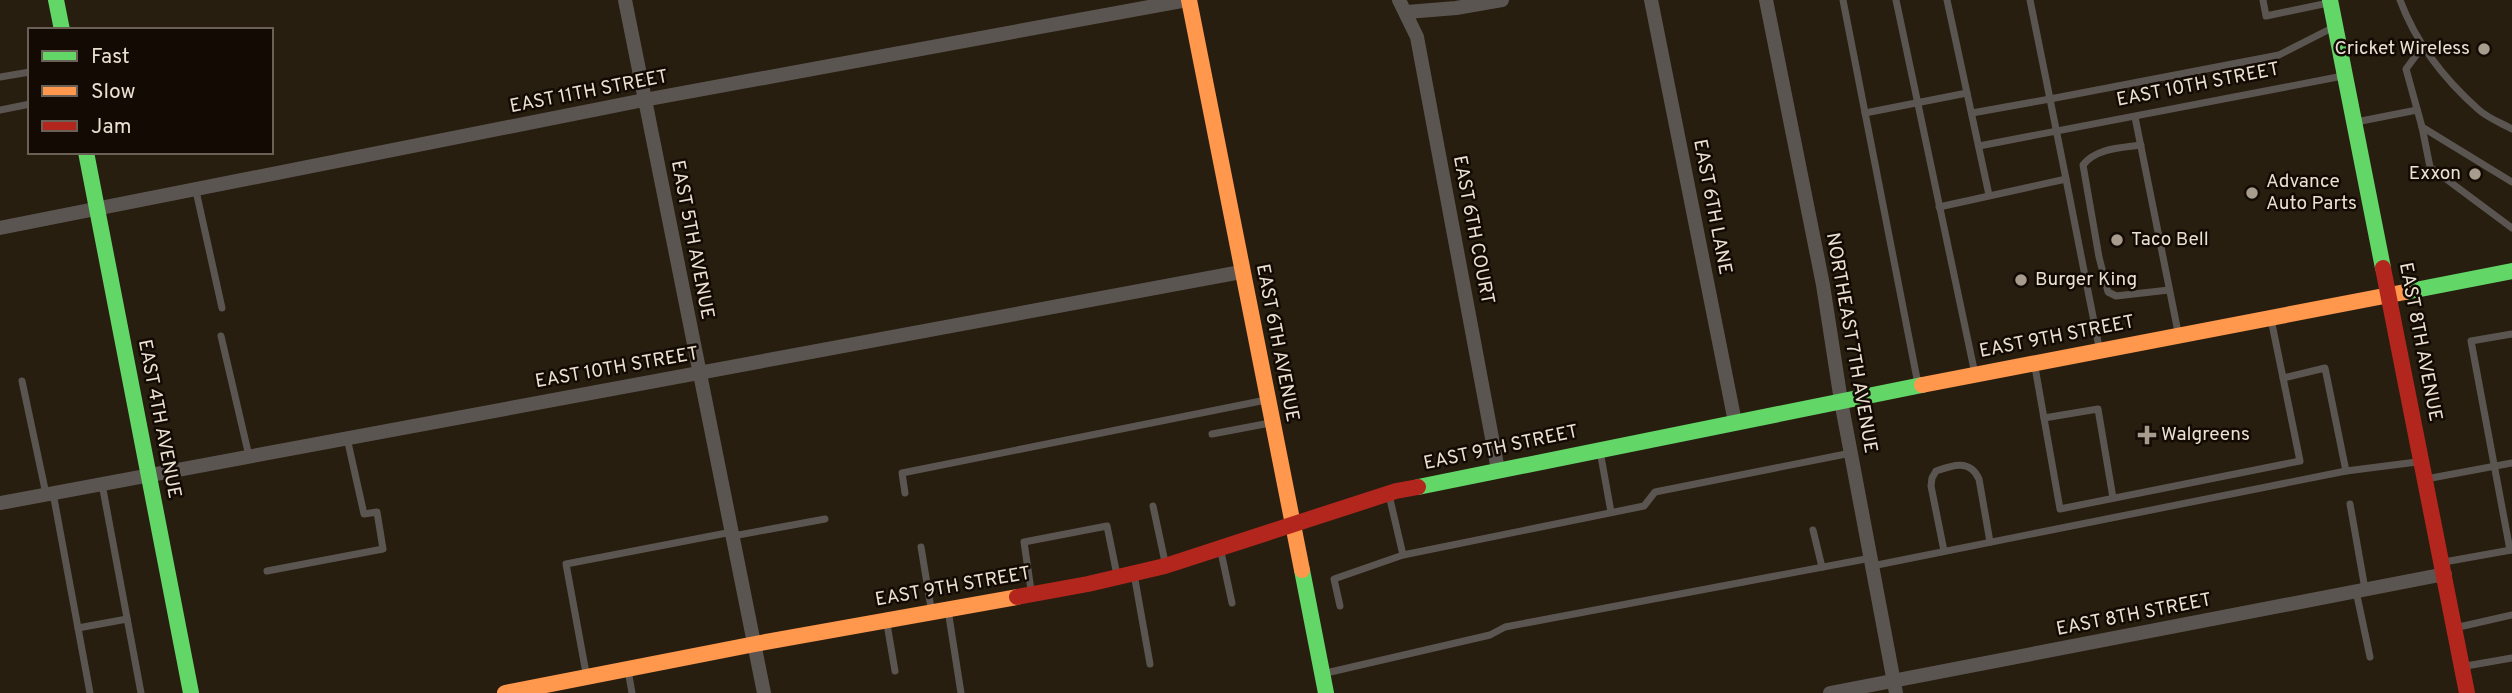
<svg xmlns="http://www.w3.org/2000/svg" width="2512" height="693" font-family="Overpass,sans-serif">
<rect width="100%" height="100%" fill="#271e10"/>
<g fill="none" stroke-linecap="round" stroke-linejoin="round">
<g stroke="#5b5551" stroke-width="7">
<path d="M 1843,0 L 1918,384"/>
<path d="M 1896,0 L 1975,374"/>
<path d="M 1947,0 L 1989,195"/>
<path d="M 2263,0 L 2266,16 L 2328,3"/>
<path d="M 2400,0 C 2416,43 2445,80 2479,110 C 2488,118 2501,123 2512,129"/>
<path d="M 2423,46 L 2406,69 L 2422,127 L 2430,167 L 2512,228"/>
<path d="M 0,77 L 30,72"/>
<path d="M 0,110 L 30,104"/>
<path d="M 1865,113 L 1967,93"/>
<path d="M 1972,113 L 2050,99 L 2030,0"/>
<path d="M 2135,117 L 2178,332"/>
<path d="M 2356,122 L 2417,110"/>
<path d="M 2422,127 L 2512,182"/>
<path d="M 2141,145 C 2121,148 2096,148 2083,165 L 2099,257 L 2108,292 L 2116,296 L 2169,290"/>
<path d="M 1979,146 L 2343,76"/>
<path d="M 2066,179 L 2099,347"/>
<path d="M 196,191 L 222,308"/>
<path d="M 1939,207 L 2066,179 L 2050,99 L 2279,55 L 2332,28"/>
<path d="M 221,336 L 249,456"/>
<path d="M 2035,367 L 2060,509 L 2300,461 L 2271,319"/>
<path d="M 2283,378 L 2325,368 L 2346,471 L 2417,462"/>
<path d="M 22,381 L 46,494"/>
<path d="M 2044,418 L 2098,409 L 2113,498"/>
<path d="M 1212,434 L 1270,423"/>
<path d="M 1600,451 L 1611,512"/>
<path d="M 2426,479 L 2512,463"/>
<path d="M 102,484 L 141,693"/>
<path d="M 53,493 L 90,693"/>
<path d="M 905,493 L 902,473 L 1266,400"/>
<path d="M 2350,504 L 2365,589"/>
<path d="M 1153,506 L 1165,562"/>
<path d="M 1813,530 L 1822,567"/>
<path d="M 733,536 L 825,519"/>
<path d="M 921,547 L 931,608"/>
<path d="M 2510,550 L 2471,341 L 2512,334"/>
<path d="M 1944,551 L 1931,486 L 1932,478 L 1936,471 C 1953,465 1970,459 1979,479 L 1990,542"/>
<path d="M 1221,552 L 1232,603"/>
<path d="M 1403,555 L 1644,506 L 1655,492 L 1851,453"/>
<path d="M 2444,562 L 2511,550"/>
<path d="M 1872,566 L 2346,471"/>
<path d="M 267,571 L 383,549 L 377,512 L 364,514 L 347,438"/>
<path d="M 1134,574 L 1150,664"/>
<path d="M 1031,590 L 1024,542 L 1107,526 L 1117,575"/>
<path d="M 2356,591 L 2370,657"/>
<path d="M 1340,606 L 1334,579 L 1403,555 L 1389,495"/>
<path d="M 948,610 L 961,693"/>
<path d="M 887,624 L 895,671"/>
<path d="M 2459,627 L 2512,615"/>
<path d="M 78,628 L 127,619"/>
<path d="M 2466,666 L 2512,658"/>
<path d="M 628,670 L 632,693"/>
<path d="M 586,673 L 566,564 L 732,532"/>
<path d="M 1326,673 L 1490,635 L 1505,627 L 1871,558"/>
</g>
<g stroke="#5b5551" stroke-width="14">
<path d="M 625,0 L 764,693"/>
<path d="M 1399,0 L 1417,37 L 1498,470"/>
<path d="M 1651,0 L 1735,422"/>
<path d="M 1766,0 L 1823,285 L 1841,401 L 1896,693"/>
<path d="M 1407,12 L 1456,8 L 1502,0"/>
<path d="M 0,228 L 644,100 L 1187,0"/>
<path d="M 0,503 L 1241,272"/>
<path d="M 1830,693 L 2445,574"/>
</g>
<g stroke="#63d668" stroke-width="16">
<path d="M 56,0 L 62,30"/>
<path d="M 2330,0 L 2383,268"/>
<path d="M 86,152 L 191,693"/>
<path d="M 2405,292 L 2512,271"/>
<path d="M 1418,487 L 1922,385"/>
<path d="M 1302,570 L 1326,693"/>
</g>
<g stroke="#ff974d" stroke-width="16">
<path d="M 1189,0 L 1302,570"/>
<path d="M 1922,385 L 2405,292"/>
<path d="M 505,693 L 755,644 L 1017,597"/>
</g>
<g stroke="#b3261e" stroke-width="16">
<path d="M 2383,268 L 2467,693"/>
<path d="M 1017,597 L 1088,584 L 1165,566 L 1396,491 L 1418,487"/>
</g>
</g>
<g fill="#a79c8e" stroke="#130b03" stroke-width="2.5">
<circle cx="2484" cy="49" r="7"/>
<circle cx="2475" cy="174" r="7"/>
<circle cx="2252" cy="193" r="7"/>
<circle cx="2117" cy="240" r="7"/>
<circle cx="2021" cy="280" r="7"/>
<path d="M2143.5 424.5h7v7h7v7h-7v7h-7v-7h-7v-7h7z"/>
</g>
<g text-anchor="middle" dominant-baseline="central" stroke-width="5" stroke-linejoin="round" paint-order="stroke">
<g font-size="19" fill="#ece0d2" stroke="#130b03" text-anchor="start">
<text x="2470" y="49" text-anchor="end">Cricket Wireless</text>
<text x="2461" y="174" text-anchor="end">Exxon</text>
<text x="2266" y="182">Advance<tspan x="2266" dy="22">Auto Parts</tspan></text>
<text x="2131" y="240">Taco Bell</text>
<text x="2035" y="280">Burger King</text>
<text x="2161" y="435">Walgreens</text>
</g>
<g font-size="19" fill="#ece0d2" stroke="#130b03">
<text transform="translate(2198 85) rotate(-11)">EAST 10TH STREET</text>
<text transform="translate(589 92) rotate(-11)">EAST 11TH STREET</text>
<text transform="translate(1712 207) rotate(79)">EAST 6TH LANE</text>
<text transform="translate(1473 230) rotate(79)">EAST 6TH COURT</text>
<text transform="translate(692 240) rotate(79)">EAST 5TH AVENUE</text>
<text transform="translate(2057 337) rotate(-11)">EAST 9TH STREET</text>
<text transform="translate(2420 342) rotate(79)">EAST 8TH AVENUE</text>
<text transform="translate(1277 343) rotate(79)">EAST 6TH AVENUE</text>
<text transform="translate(1851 343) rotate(80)">NORTHEAST 7TH AVENUE</text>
<text transform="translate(617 368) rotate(-10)">EAST 10TH STREET</text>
<text transform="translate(159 419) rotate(79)">EAST 4TH AVENUE</text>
<text transform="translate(1501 448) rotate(-12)">EAST 9TH STREET</text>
<text transform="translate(953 587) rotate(-10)">EAST 9TH STREET</text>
<text transform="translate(2134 615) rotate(-11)">EAST 8TH STREET</text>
</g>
</g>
<rect x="28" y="28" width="245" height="126" fill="#130b03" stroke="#6a6056" stroke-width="2"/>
<rect x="42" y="51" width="35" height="10" fill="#63d668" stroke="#6a6056" stroke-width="2"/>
<text x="91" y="63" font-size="21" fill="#ece0d2">Fast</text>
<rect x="42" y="86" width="35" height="10" fill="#ff974d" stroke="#6a6056" stroke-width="2"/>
<text x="91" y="98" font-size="21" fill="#ece0d2">Slow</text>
<rect x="42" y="121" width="35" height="10" fill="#b3261e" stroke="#6a6056" stroke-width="2"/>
<text x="91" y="133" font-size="21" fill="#ece0d2">Jam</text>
</svg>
